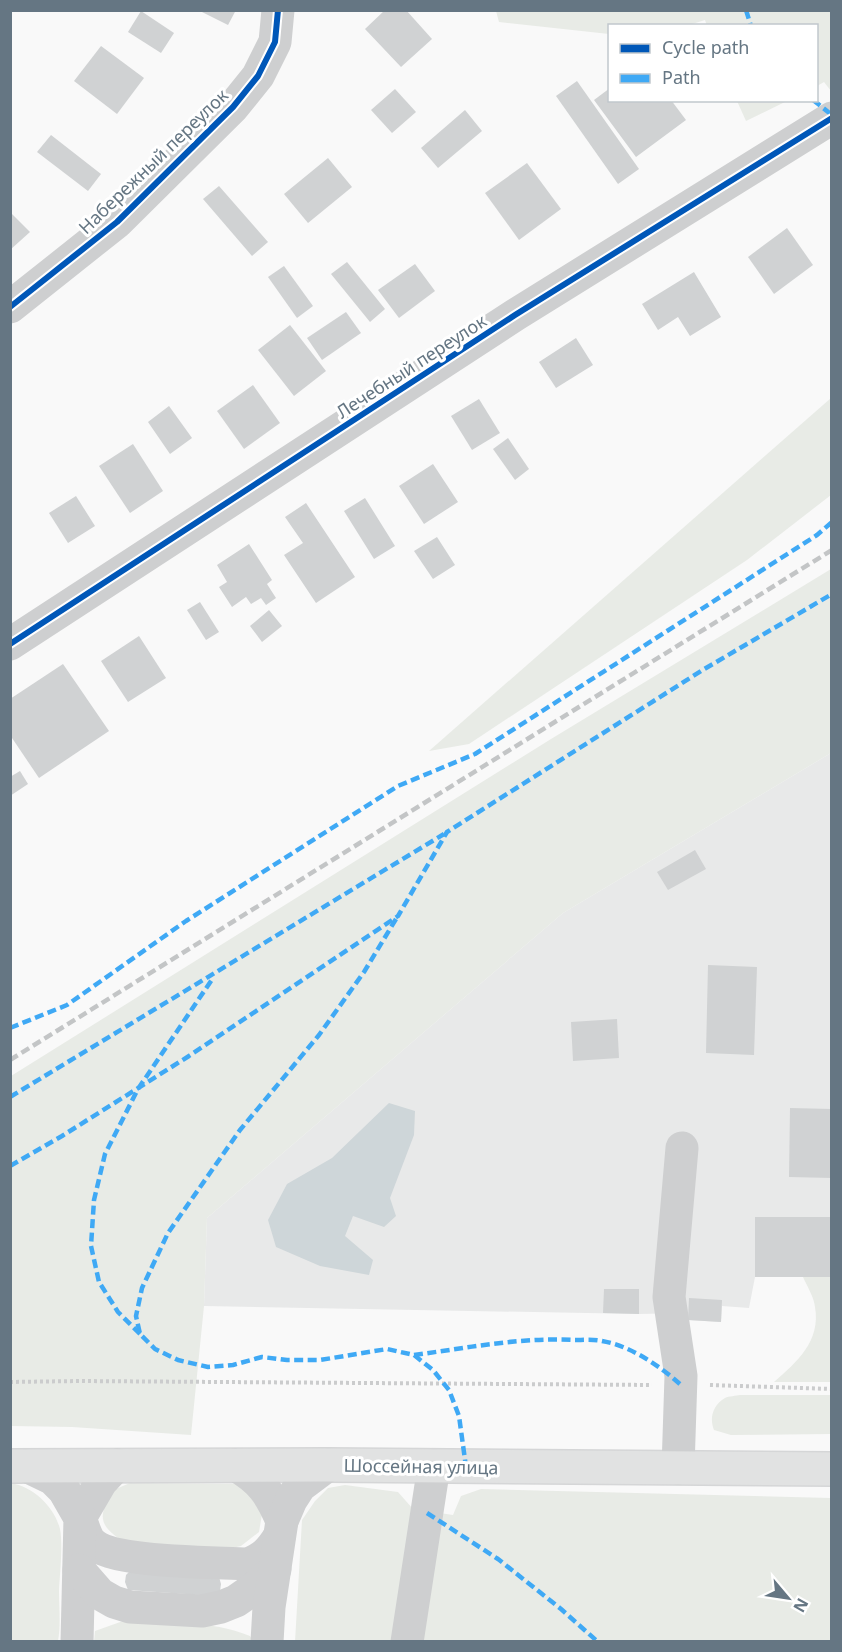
<svg xmlns="http://www.w3.org/2000/svg" width="842" height="1652" font-family="'Noto Sans',sans-serif">
<rect width="100%" height="100%" fill="#f9f9f9"/>
<path fill="#e8e9e9" d="M 831,753 L 831,1277 L 755,1277 L 749,1308 L 722,1306 L 721,1322 L 688,1320 L 688,1313 L 639,1314 L 204,1306 L 207,1218 L 563,913 Z"/>
<g fill="#e8ebe6">
<path d="M 496,11 L 831,11 L 831,91 L 824,82 L 817,86 L 816,26 L 707,26 L 705,20 L 689,25 L 610,26 L 609,34 L 499,22 Z"/>
<path d="M 737,101 L 787,101 L 746,121 Z"/>
<path d="M 831,398 L 831,495 L 747,560 L 469,744 L 429,751 Z"/>
<path d="M 831,569 L 831,753 L 563,913 L 207,1218 L 204,1306 L 191,1435 L 72,1427 L 11,1426 L 11,1076 L 551,739 Z"/>
<path d="M 803,1277 L 831,1277 L 831,1382 L 774,1382 C 797,1362 821,1341 815,1307 C 814,1297 807,1286 803,1277 Z"/>
<path d="M 740,1395 L 831,1395 L 831,1434 L 731,1435 L 714,1430 C 709,1418 713,1405 725,1398 C 729,1396 736,1396 740,1395 Z"/>
<path d="M 11,1483 C 33,1487 54,1506 60,1529 C 63,1543 60,1574 59,1590 C 59,1607 61,1625 58,1641 L 11,1641 Z"/>
<path d="M 130,1483 L 242,1484 L 262,1514 L 259,1532 L 241,1546 L 223,1550 L 122,1541 C 98,1524 99,1517 111,1491 Z"/>
<path d="M 345,1485 L 398,1492 L 413,1509 L 453,1515 L 461,1496 L 481,1489 L 831,1498 L 831,1641 L 295,1642 L 302,1520 L 315,1501 L 328,1488 Z"/>
<path d="M 123,1621 C 164,1622 211,1620 250,1636 L 253,1641 L 94,1642 L 95,1631 Z"/>
</g>
<path fill="#ced6d9" d="M 389,1103 L 415,1111 L 414,1135 L 390,1198 L 396,1216 L 384,1227 L 353,1216 L 345,1236 L 373,1260 L 369,1275 L 320,1266 L 276,1247 L 268,1220 L 287,1184 L 332,1158 Z"/>
<g fill="#d0d2d3">
<path d="M 198,10 L 236,10 L 228,25 Z"/>
<path d="M 385,10 L 406,10 L 432,39 L 401,67 L 365,29 Z"/>
<path d="M 141,11 L 174,33 L 161,53 L 128,32 Z"/>
<path d="M 101,46 L 144,78 L 117,114 L 74,81 Z"/>
<path d="M 577,81 L 639,169 L 618,184 L 556,96 Z"/>
<path d="M 610,88 L 610,100 L 671,100 L 686,120 L 636,157 L 594,100 Z"/>
<path d="M 395,89 L 416,112 L 392,133 L 371,110 Z"/>
<path d="M 465,110 L 482,131 L 438,168 L 421,148 Z"/>
<path d="M 51,135 L 101,174 L 88,191 L 37,152 Z"/>
<path d="M 328,158 L 352,187 L 308,223 L 284,194 Z"/>
<path d="M 527,163 L 561,209 L 519,240 L 485,193 Z"/>
<path d="M 219,186 L 268,242 L 252,256 L 203,199 Z"/>
<path d="M 10,212 L 30,232 L 10,250 Z"/>
<path d="M 787,228 L 813,265 L 774,294 L 748,257 Z"/>
<path d="M 347,262 L 385,309 L 370,322 L 331,274 Z"/>
<path d="M 415,264 L 435,291 L 399,318 L 378,290 Z"/>
<path d="M 284,266 L 313,306 L 297,318 L 268,277 Z"/>
<path d="M 694,272 L 721,317 L 690,336 L 678,317 L 658,330 L 642,304 Z"/>
<path d="M 346,312 L 361,333 L 322,360 L 307,338 Z"/>
<path d="M 290,325 L 326,371 L 294,396 L 258,350 Z"/>
<path d="M 576,338 L 593,365 L 556,388 L 539,362 Z"/>
<path d="M 253,385 L 280,423 L 244,449 L 217,411 Z"/>
<path d="M 479,399 L 500,433 L 472,450 L 451,416 Z"/>
<path d="M 169,406 L 192,438 L 170,454 L 148,422 Z"/>
<path d="M 508,438 L 529,469 L 515,480 L 493,449 Z"/>
<path d="M 133,444 L 163,491 L 130,513 L 99,466 Z"/>
<path d="M 433,464 L 458,502 L 424,524 L 399,486 Z"/>
<path d="M 76,496 L 95,526 L 68,543 L 49,513 Z"/>
<path d="M 365,498 L 395,546 L 374,559 L 344,511 Z"/>
<path d="M 306,503 L 355,577 L 316,603 L 284,555 L 303,543 L 285,517 Z"/>
<path d="M 437,537 L 455,565 L 433,579 L 414,551 Z"/>
<path d="M 249,544 L 272,580 L 267,584 L 276,598 L 266,605 L 261,598 L 251,604 L 246,597 L 232,607 L 219,587 L 227,582 L 217,565 Z"/>
<path d="M 200,602 L 219,632 L 206,640 L 187,610 Z"/>
<path d="M 269,610 L 282,626 L 262,642 L 250,626 Z"/>
<path d="M 139,636 L 166,678 L 128,702 L 101,661 Z"/>
<path d="M 63,664 L 109,731 L 39,778 L 10,735 L 10,699 Z"/>
<path d="M 20,771 L 28,784 L 10,796 L 10,777 Z"/>
<path d="M 695,850 L 706,869 L 668,890 L 657,872 Z"/>
<path d="M 708,965 L 757,967 L 754,1055 L 706,1053 Z"/>
<path d="M 617,1019 L 619,1058 L 573,1061 L 571,1022 Z"/>
<path d="M 790,1108 L 832,1109 L 832,1178 L 789,1177 Z"/>
<rect x="755" y="1217" width="77" height="60"/>
<path d="M 604,1289 L 639,1289 L 639,1314 L 603,1313 Z"/>
<path d="M 689,1298 L 722,1300 L 721,1322 L 688,1320 Z"/>
<path d="M 131,1570 L 219,1577 L 221,1584 L 220,1591 L 215,1596 L 128,1590 L 125,1582 L 126,1575 Z"/>
</g>
<g fill="none" stroke-linecap="round" stroke-linejoin="round">
<g stroke="#d5d6d7" stroke-width="36">
<path id="major" d="M 10,1466 L 328,1465 L 832,1469"/>
</g>
<g stroke="#cbcccd" stroke-width="4" stroke-dasharray="3 3" stroke-linecap="butt">
<path d="M 10,1382 L 79,1381 L 652,1385"/>
<path d="M 710,1385 L 832,1389"/>
</g>
<g stroke="#cecfd0" stroke-width="33">
<path d="M 10,307 L 117,222 L 233,107 L 258,76 L 275,42 L 278,10"/>
<path d="M 10,644 L 515,315 L 832,118"/>
<path d="M 117,1465 L 101,1482 L 80,1518 C 83,1525 85,1534 89,1540 C 106,1564 217,1562 247,1564 C 263,1559 271,1550 279,1537"/>
<path d="M 235,1465 C 261,1480 270,1493 282,1521"/>
<path d="M 26,1466 L 53,1479 L 64,1490 L 80,1518 L 77,1642"/>
<path d="M 678,1468 L 681,1376 L 669,1297 L 682,1148"/>
<path d="M 79,1570 L 100,1594 L 114,1602 L 130,1607 L 202,1611 L 221,1607 L 236,1601 L 256,1587 L 275,1569"/>
<path d="M 267,1642 L 269,1607 L 282,1521 L 291,1500 L 300,1486 L 328,1465"/>
<path d="M 407,1642 L 434,1466"/>
</g>
<use href="#major" stroke="#e1e2e2" stroke-width="33"/>
<path stroke="#c3c5c6" stroke-width="4.5" stroke-dasharray="9 4.5" stroke-linecap="butt" d="M 10,1060 L 832,550"/>
<g stroke="#3fa9f5" stroke-width="4.5" stroke-dasharray="9 4.5" stroke-linecap="butt">
<path d="M 746,10 L 751,26"/>
<path d="M 813,100 L 832,115"/>
<path d="M 396,919 L 364,972 L 319,1035 L 240,1130 L 168,1233 L 142,1288 L 136,1316 L 140,1334 L 155,1349 L 178,1360 L 208,1367 L 233,1365 L 262,1357 L 287,1360 L 320,1360 L 387,1349 L 414,1355 L 433,1370 L 449,1390 L 459,1416 L 466,1467"/>
<path d="M 10,1028 L 67,1005 L 186,921 L 398,786 L 475,754 L 817,535 L 832,522"/>
<path d="M 10,1097 L 444,834"/>
<path d="M 10,1166 L 62,1136 L 189,1056 L 398,916 L 447,832 L 701,671 L 832,594"/>
<path d="M 140,1334 L 118,1312 L 99,1282 L 91,1246 L 94,1200 L 105,1154 L 138,1089 L 213,978"/>
<path d="M 414,1355 C 467,1348 520,1337 574,1340 C 583,1340 593,1339 602,1341 C 631,1346 660,1366 681,1385"/>
<path d="M 427,1513 L 498,1559 L 561,1609 L 598,1642"/>
</g>
<g stroke="#fff" stroke-width="10">
<g id="cycleway">
<path d="M 10,307 L 117,222 L 233,107 L 258,76 L 275,42 L 278,10"/>
<path d="M 10,644 L 515,315 L 832,118"/>
</g>
</g>
<use href="#cycleway" stroke="#0057b8" stroke-width="6"/>
</g>
<g text-anchor="middle" dominant-baseline="central" stroke-width="6" stroke-linejoin="round" paint-order="stroke">
<g font-size="18" fill="#657683" stroke="#fff">
<text transform="translate(153 161) rotate(-44)">Набережный переулок</text>
<text transform="translate(411 366) rotate(-33)">Лечебный переулок</text>
<text transform="translate(421 1466) rotate(1)">Шоссейная улица</text>
</g>
</g>
<rect width="842" height="1652" fill="none" stroke="#657683" stroke-width="24"/>
<rect x="608" y="24" width="210" height="78" fill="#ffffff" stroke="#c1c8cd" stroke-width="1.5"/>
<rect x="620" y="44" width="30" height="9" fill="#0057b8" stroke="#c1c8cd" stroke-width="1.5"/>
<text x="662" y="54" font-size="18" fill="#657683">Cycle path</text>
<rect x="620" y="74" width="30" height="9" fill="#3fa9f5" stroke="#c1c8cd" stroke-width="1.5"/>
<text x="662" y="84" font-size="18" fill="#657683">Path</text>
<g transform="translate(788 1598) rotate(119)" stroke="#ffffff" stroke-width="4.5" paint-order="stroke">
<path d="M0-4.5L10 22L0 15L-10 22Z" fill="#657683"/>
<text y="-9" font-size="16" font-weight="bold" text-anchor="middle" fill="#657683">N</text>
</g>
</svg>
